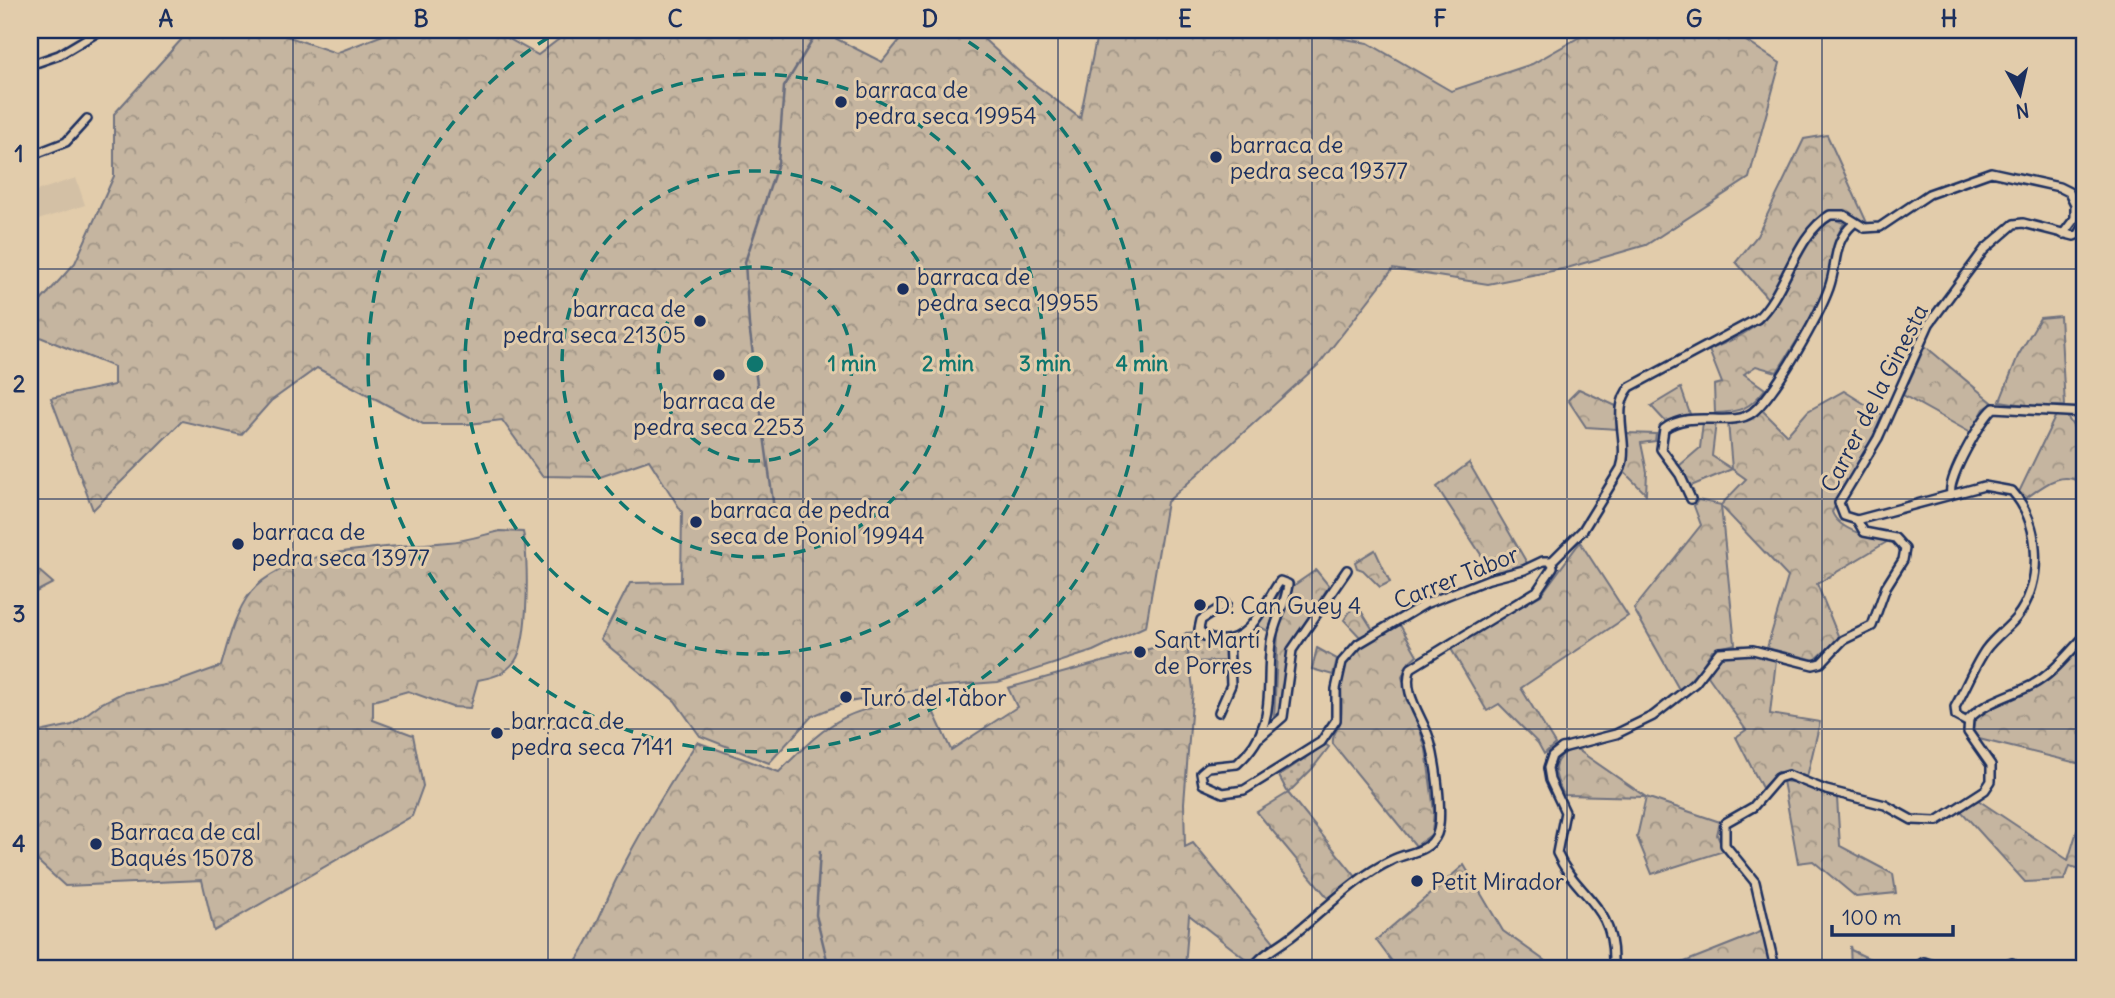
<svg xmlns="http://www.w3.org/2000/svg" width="2115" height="998" font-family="Delius,sans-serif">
<defs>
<pattern id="forest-crowns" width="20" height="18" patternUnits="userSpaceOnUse" patternTransform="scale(1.75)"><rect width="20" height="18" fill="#c5b5a0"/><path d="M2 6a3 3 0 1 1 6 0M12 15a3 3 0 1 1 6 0" fill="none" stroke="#9f9486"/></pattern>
<pattern id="park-dots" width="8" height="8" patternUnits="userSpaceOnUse" patternTransform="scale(1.75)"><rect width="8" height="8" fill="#c5b5a0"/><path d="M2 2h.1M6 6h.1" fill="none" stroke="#9f9486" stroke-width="1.8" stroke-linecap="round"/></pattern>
</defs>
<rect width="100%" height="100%" fill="#e2ccab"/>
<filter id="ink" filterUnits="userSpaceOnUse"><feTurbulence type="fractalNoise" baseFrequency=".0143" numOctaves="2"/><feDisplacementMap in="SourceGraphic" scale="14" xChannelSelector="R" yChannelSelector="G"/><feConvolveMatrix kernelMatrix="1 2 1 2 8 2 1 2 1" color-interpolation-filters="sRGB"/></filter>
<g filter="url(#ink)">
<path fill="#d3c0a5" d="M 76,178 L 85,205 L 38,220 L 37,256 L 41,261 L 30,269 L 30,193 Z"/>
<g fill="url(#forest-crowns)" stroke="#70727f" stroke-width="2">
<path d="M 190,30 L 269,30 L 336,53 L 396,30 L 493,30 L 538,55 L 571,30 L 808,30 L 829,35 L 882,62 L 908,30 L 974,30 L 1025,77 L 1080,118 L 1098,30 L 1292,30 L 1368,43 L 1451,91 L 1532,64 L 1592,30 L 1729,30 L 1780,63 L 1749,178 L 1646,245 L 1567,268 L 1488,284 L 1393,269 L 1319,364 L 1167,502 L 1146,626 L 1093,651 L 998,682 L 931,687 L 844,703 L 812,716 L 769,763 L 700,736 L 675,701 L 601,640 L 630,583 L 681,582 L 682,512 L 649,460 L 600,477 L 542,476 L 502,420 L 469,424 L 423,424 L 317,368 L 271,401 L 241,435 L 182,421 L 93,510 L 51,398 L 114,385 L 114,367 L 30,333 L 30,313 L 75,263 L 114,176 L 114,114 Z"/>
<path d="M 1827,135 L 1868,225 L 1844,211 L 1825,213 L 1797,248 L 1768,299 L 1736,262 L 1757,236 L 1804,139 Z"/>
<path d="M 1833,219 L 1844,223 C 1827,252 1835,259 1826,285 C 1818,310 1791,349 1777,372 L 1756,366 L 1744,374 L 1765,389 C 1750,409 1740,412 1715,413 L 1714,385 L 1722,383 L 1709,350 C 1731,341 1758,329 1772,309 C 1791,285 1805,234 1833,219 Z"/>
<path d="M 2060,316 L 2065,406 L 2038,407 L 2000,401 L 2018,356 L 2040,318 Z"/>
<path d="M 1925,346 L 1993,403 L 1984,409 L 1971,433 L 1903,395 Z"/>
<path d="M 1681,388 L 1690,414 L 1665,421 L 1651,406 Z"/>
<path d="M 1579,389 L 1616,406 L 1617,429 L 1586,427 L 1568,400 Z"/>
<path d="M 1844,391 L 1884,416 L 1832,512 C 1839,531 1872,538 1890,540 L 1817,584 L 1839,638 L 1815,660 L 1767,648 L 1788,577 L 1721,506 L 1735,644 L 1712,650 L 1701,668 L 1680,691 L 1634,609 L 1701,525 L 1694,506 L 1698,500 L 1721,505 L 1746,479 L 1732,469 L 1691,486 L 1679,466 L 1700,448 L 1703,422 L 1716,422 L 1712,456 L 1732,469 L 1728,422 L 1746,419 L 1761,409 L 1787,435 L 1808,411 Z"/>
<path d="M 2056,415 L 2066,415 L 2085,445 L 2085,486 C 2064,467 2043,486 2025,499 L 2019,492 Z"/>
<path d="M 1626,433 L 1656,434 L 1655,441 L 1641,443 L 1647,472 L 1646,494 L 1624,472 L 1628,457 Z"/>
<path d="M 1469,463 L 1527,563 L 1527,564 L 1493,573 L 1437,487 Z"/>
<path d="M 500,531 L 523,532 C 529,556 529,642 515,661 C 504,675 494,677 478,680 L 470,708 L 452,707 L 408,691 L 373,701 L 373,720 L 413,735 L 423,786 L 412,816 L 214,931 L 202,880 L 65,886 L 30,854 L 30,734 L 72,725 L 100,704 L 122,693 L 171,684 L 221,666 C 228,642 235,612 251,592 C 288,546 393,548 448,542 C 466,541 483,535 500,531 Z"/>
<path d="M 1580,542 L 1628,616 L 1521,688 L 1555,744 L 1544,754 L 1538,743 L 1499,704 L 1487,711 L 1450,647 L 1541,595 Z"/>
<path d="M 1375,550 L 1390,582 L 1380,587 L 1363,570 L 1357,568 L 1355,562 Z"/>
<path d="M 30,563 L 53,583 L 30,595 Z"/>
<path d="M 1316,570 L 1329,586 L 1288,649 L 1280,710 L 1274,718 L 1278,630 L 1293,586 Z"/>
<path d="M 1284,587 L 1268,631 L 1256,625 Z"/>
<path d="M 1356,603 L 1373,630 L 1360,637 L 1344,620 Z"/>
<path d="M 1400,625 L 1417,655 L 1409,662 L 1402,677 L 1426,749 L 1434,811 L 1432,834 L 1416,846 L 1333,744 C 1331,735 1339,729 1341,719 C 1343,704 1340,689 1342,674 C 1345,648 1380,636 1400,625 Z"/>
<path d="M 1186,633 L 1193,689 L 1184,803 L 1185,847 L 1193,843 L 1275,943 L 1251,963 L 1189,915 L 1185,968 L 571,968 C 591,941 601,912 615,882 C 639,833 668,787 697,742 L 779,772 C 836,715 846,708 928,700 L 951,750 L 1017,707 L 1008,688 L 1167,644 Z"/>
<path d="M 2085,639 L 2085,765 L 1979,739 L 1973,730 L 1975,718 L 2057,672 Z"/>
<path d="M 1317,648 L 1337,659 L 1333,675 L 1312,669 Z"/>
<path d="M 1724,654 L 1757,654 L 1776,660 L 1770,714 L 1820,722 L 1807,777 L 1793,772 L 1778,772 L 1762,788 L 1736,737 L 1746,730 L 1708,676 L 1719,657 Z"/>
<path d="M 1575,748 L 1646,797 L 1720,822 L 1717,835 L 1724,851 L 1652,874 L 1637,837 L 1646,797 L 1564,795 C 1552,773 1549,758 1575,748 Z"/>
<path d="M 1783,781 L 1798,783 L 1837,798 L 1840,846 L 1893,874 L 1896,893 L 1856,897 L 1813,861 L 1798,863 Z"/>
<path d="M 1288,793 L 1357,878 L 1328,898 L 1257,812 Z"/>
<path d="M 1978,800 L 2068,860 L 2085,805 L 2085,870 L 2069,866 L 2064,880 L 2025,882 L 1961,811 Z"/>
<path d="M 1464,865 L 1503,931 L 1555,968 L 1397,968 L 1376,940 Z"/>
<path d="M 1763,931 L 1770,968 L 1672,967 Z"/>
<path d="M 1850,946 L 1851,950 L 1889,968 L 1851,968 Z"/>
</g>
<g fill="url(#park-dots)" stroke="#70727f" stroke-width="2">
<path d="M 1195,632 L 1204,640 L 1225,644 L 1226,661 L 1189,662 L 1186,633 Z"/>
<path d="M 1325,744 L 1329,747 L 1312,769 L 1288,793 L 1279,776 Z"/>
</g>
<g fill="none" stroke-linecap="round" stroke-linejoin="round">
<g stroke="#6a6d7d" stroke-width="2.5">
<path d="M 774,509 L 749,325 L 745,262 L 778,163 L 784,87 L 812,41 L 813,30"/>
<path d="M 820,851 L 816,915 L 829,968"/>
</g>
<g stroke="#1b2f5e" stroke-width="12">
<g id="street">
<path d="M 30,65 L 59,55 L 101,30"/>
<path d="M 30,156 L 66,142 L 87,119"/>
<path d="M 1951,493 C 1947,479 1982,418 1994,408 L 2085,413"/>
<path d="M 1691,499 L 1680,475 L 1661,449 L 1664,429 C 1691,408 1731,429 1753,412 C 1776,393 1819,316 1829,288 C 1838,263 1832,243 1853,224"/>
<path d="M 1226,604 L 1201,620 L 1199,629 C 1203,637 1209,639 1217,640 C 1251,644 1264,603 1280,581 L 1288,584 C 1286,604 1274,622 1271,642 C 1265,691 1279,726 1237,764 L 1208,767 L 1201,773 L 1203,784 L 1223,793 L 1244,790 L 1321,742 L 1336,720 L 1336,689 L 1342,662 L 1358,644 L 1425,604 L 1489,579 L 1524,570 L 1543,561 L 1552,561"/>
<path d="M 1219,712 L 1231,685 L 1229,640"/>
<path d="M 1967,722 L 1956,716 L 1955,707 C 1966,688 1974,666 1986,649 C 1995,637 2007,629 2016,618 C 2044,582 2041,524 2012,491 L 1984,486 L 1857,520 L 1844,516 L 1839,503 L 1878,438 L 1929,324 L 1984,250 L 2014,224 L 2023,223 L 2074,236 L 2079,234 L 2085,224"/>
<path d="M 1260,737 L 1283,717 L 1292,650 L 1347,570"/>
<path d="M 1613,962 C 1614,903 1577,898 1557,853 L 1565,812 L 1550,780 L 1548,768 L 1552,756 L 1562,748 L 1616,734 L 1653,716 L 1695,683 L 1719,652 L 1753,650 L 1813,665 L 1821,663 L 1843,640 L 1872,626 L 1886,587 L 1903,560 L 1905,549 L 1895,538 L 1864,532 L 1857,520"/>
<path d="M 1253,968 C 1263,952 1284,944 1298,931 C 1328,907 1356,877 1392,860 C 1408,852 1429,853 1437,834 C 1444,816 1435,757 1429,738 C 1422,716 1401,691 1411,668 L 1537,591 L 1553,567 L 1552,561 L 1583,530 L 1621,468 C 1630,441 1610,410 1630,387 L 1757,319 C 1786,293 1795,235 1830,215 L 1844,215 L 1865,228 L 1880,227 L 1929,194 L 1991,172 L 2059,187 L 2069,192 L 2075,204 L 2075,218 L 2063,234"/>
<path d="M 1775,968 L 1755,882 L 1725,845 L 1725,823 L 1753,807 L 1778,778 L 1788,775 L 1826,790 L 1885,805 L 1912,820 L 1937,821 L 1985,790 L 1991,781 L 1991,765 L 1968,732 L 1969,719 C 1986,701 2011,696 2032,685 C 2054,673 2068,653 2085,636"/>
<path d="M 1915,968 L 1924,962 L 1942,968"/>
<path d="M 1999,968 L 2012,963"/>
</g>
</g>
<use href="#street" stroke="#e2ccab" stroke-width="7"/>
</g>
</g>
<path fill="none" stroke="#1b2f5e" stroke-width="2" stroke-opacity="0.55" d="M 293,30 L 293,968M 548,30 L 548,968M 803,30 L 803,968M 1058,30 L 1058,968M 1312,30 L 1312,968M 1567,30 L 1567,968M 1822,30 L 1822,968M 30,269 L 2085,269M 30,499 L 2085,499M 30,729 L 2085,729"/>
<g fill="none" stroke="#0f766e" stroke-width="3.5" stroke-dasharray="12 9">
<circle cx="755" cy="364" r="97"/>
<circle cx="755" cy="364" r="193"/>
<circle cx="755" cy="364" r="290"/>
<path d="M951 31A387 387 0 1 1 559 31"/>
</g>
<g fill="#1b2f5e" stroke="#e2ccab" stroke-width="2.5">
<circle cx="841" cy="102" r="7"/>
<circle cx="1216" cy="157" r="7"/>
<circle cx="903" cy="289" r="7"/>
<circle cx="700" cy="321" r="7"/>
<circle cx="719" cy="375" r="7"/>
<circle cx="696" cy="522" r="7"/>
<circle cx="238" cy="544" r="7"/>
<circle cx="1200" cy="605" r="7"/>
<circle cx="1140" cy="652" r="7"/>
<circle cx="846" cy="697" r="7"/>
<circle cx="497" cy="733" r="7"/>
<circle cx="96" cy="844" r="7"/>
<circle cx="1417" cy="881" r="7"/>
</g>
<g text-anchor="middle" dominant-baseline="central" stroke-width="6" stroke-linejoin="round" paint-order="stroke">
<g font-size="23" fill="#1b2f5e" stroke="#e2ccab" text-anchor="start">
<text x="855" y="89">barraca de<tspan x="855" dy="26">pedra seca 19954</tspan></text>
<text x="1230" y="144">barraca de<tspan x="1230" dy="26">pedra seca 19377</tspan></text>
<text x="917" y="276">barraca de<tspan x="917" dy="26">pedra seca 19955</tspan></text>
<text x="686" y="308" text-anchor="end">barraca de<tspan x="686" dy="26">pedra seca 21305</tspan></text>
<text x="719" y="400" text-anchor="middle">barraca de<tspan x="719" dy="26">pedra seca 2253</tspan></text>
<text x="710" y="509">barraca de pedra<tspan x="710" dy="26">seca de Poniol 19944</tspan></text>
<text x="252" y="531">barraca de<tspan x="252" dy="26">pedra seca 13977</tspan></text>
<text x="1214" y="605">D. Can Guey 4</text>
<text x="1154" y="639">Sant Martí<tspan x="1154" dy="26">de Porres</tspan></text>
<text x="860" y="697">Turó del Tàbor</text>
<text x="511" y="720">barraca de<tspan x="511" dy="26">pedra seca 7141</tspan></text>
<text x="110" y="831">Barraca de cal<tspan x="110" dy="26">Baqués 15078</tspan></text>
<text x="1431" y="881">Petit Mirador</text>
</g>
<g font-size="23" fill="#1b2f5e" stroke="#e2ccab">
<text transform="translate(1874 398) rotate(-63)">Carrer de la Ginesta</text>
<text transform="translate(1456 577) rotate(-22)">Carrer Tàbor</text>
</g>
</g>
<circle cx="755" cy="364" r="10" fill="#0f766e" stroke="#e2ccab" stroke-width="3.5"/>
<g font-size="21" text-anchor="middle" font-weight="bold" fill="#0f766e" stroke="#e2ccab" stroke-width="6" stroke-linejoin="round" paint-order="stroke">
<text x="852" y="371">1 min</text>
<text x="948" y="371">2 min</text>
<text x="1045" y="371">3 min</text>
<text x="1142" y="371">4 min</text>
</g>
<rect width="2115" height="998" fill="none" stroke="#e2ccab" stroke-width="77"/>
<g transform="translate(2020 94) rotate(172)" stroke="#e2ccab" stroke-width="5" paint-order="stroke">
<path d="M0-5L12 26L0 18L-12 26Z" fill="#1b2f5e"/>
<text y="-10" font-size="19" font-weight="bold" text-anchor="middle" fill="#1b2f5e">N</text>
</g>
<path d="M1832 925v10h121v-10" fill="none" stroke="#1b2f5e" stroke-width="3.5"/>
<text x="1842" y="925" font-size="21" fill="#1b2f5e" stroke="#e2ccab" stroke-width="5" paint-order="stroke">100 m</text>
<rect x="38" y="38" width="2038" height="922" fill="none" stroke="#1b2f5e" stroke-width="2.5"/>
<g font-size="23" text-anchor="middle" font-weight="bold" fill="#1b2f5e">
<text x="166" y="27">A</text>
<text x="421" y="27">B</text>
<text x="675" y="27">C</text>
<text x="930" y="27">D</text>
<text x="1185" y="27">E</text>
<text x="1440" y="27">F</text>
<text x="1694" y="27">G</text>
<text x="1949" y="27">H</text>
<text x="19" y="162">1</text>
<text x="19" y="392">2</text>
<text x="19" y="622">3</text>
<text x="19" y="852">4</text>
</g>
</svg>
